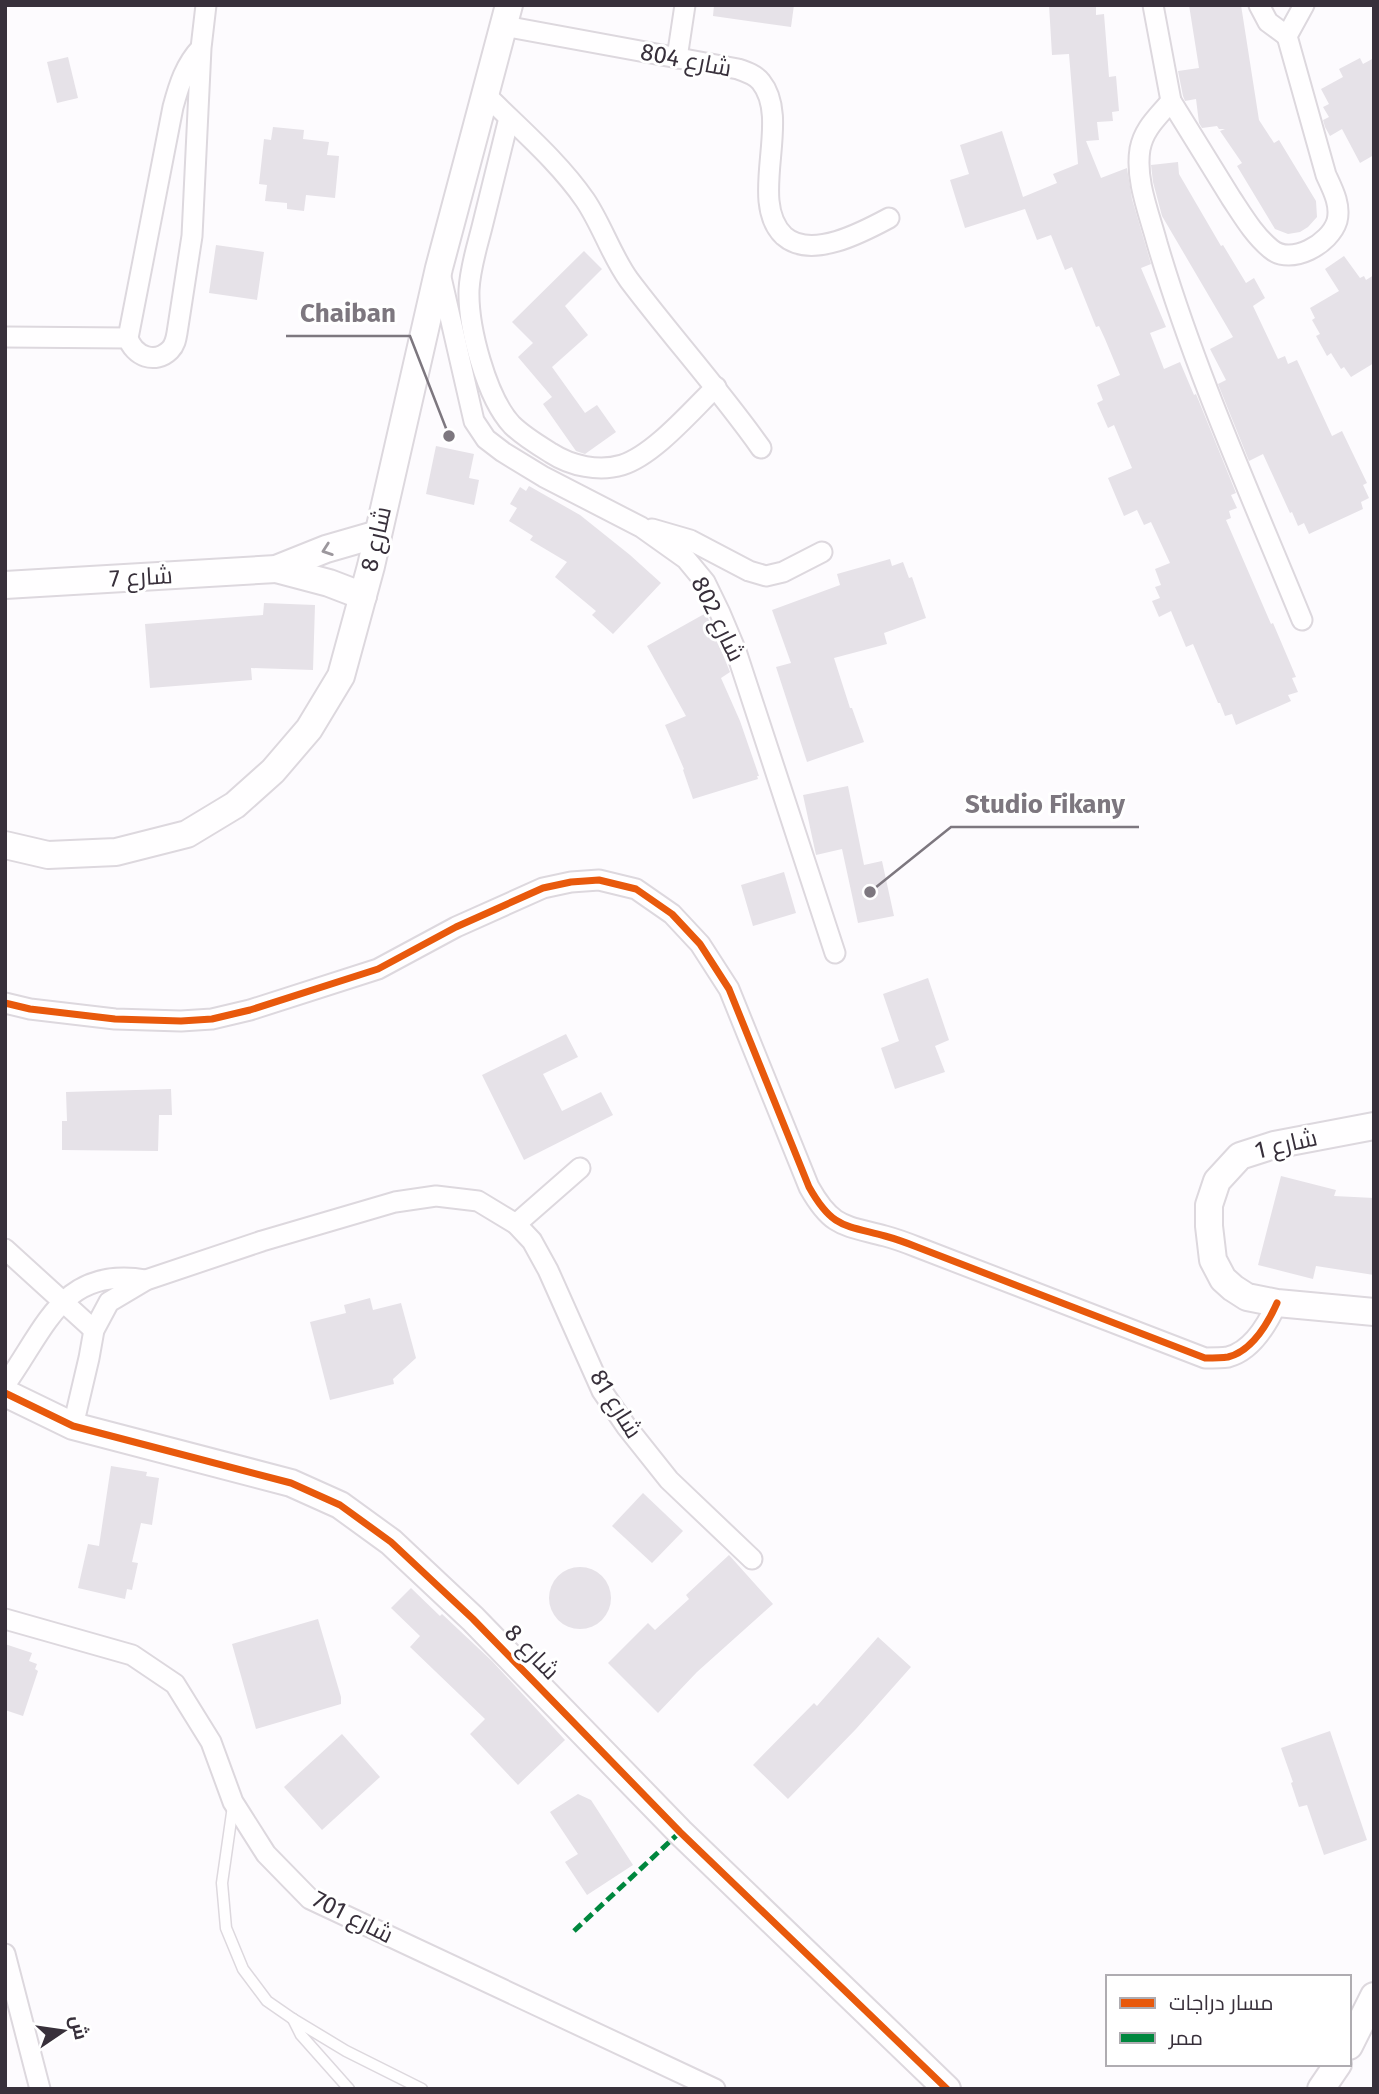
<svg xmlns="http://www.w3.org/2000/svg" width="1379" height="2094" font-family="'Fira Sans',Cairo,sans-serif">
<rect width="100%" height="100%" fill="#fdfbfe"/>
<g fill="#e6e2e8">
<path d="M 714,5 L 794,5 L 791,27 L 713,16 Z"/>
<path d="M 1049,5 L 1096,5 L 1096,15 L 1104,14 L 1109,77 L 1116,76 L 1119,111 L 1112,112 L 1113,121 L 1097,122 L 1099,140 L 1086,141 L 1101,178 L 1127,168 L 1132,199 L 1151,264 L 1141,268 L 1166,327 L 1150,333 L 1164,369 L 1180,362 L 1194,395 L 1196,394 L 1236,493 L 1231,495 L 1237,508 L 1229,511 L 1231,518 L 1226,520 L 1271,624 L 1273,623 L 1296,677 L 1292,678 L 1298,692 L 1288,695 L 1291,701 L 1236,725 L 1232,714 L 1225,716 L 1220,703 L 1218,703 L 1193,644 L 1186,647 L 1171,611 L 1159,617 L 1152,601 L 1160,598 L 1155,587 L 1161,585 L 1155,569 L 1170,563 L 1151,522 L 1144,525 L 1137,510 L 1124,516 L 1108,478 L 1132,468 L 1114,425 L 1108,428 L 1097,403 L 1103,400 L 1097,385 L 1120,375 L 1105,339 L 1099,326 L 1096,327 L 1072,267 L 1065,270 L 1051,235 L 1037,240 L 1025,209 L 965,228 L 950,180 L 969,174 L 960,145 L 1002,131 L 1023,197 L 1057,183 L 1053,174 L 1078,164 L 1069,54 L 1052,55 Z"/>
<path d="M 1189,5 L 1241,5 L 1259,120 L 1274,143 L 1279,140 L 1316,201 L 1317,217 L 1308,227 L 1300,232 L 1288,234 L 1275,229 L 1237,166 L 1242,163 L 1220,131 L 1225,129 L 1219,129 L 1217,126 L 1202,128 L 1199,123 L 1196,99 L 1185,101 L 1183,96 L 1178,71 L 1199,68 Z"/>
<path d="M 68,57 L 78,98 L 57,103 L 47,62 Z"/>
<path d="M 1360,58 L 1363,64 L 1374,58 L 1374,155 L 1360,163 L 1342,129 L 1330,136 L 1325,127 L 1323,120 L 1329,117 L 1323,107 L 1329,104 L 1321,89 L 1343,77 L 1339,69 Z"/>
<path d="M 273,127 L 304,130 L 303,139 L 329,142 L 327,155 L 339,156 L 335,198 L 306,195 L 304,211 L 287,209 L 287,203 L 265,201 L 267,185 L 259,184 L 264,139 L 271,140 Z"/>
<path d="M 1178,162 L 1179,174 L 1221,246 L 1223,245 L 1246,283 L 1254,278 L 1265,298 L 1253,306 L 1278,359 L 1285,356 L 1288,364 L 1297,360 L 1332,436 L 1342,431 L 1367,483 L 1363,485 L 1369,498 L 1361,502 L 1363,509 L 1309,534 L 1304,523 L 1298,526 L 1292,512 L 1290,513 L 1263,454 L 1249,461 L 1218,384 L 1226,380 L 1210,349 L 1233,337 L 1162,216 L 1153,182 L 1151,165 Z"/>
<path d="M 216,245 L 264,252 L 257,300 L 209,293 Z"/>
<path d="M 584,251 L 602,269 L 565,306 L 588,335 L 552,367 L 585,413 L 597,405 L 616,432 L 585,454 L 576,451 L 543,404 L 552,397 L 518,357 L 533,343 L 512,322 Z"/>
<path d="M 1344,256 L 1360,278 L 1364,276 L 1366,280 L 1374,275 L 1374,363 L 1351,377 L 1344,367 L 1341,369 L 1331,353 L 1327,356 L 1316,336 L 1320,334 L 1312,320 L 1315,318 L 1310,308 L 1339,291 L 1325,269 Z"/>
<path d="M 436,446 L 474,454 L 469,478 L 479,480 L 474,505 L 426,494 Z"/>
<path d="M 529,486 L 580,515 L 630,555 L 661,583 L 613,634 L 592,615 L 596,611 L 555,577 L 567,562 L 530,540 L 533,536 L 509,521 L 517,508 L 510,504 L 520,487 L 526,491 Z"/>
<path d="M 890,559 L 892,566 L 903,562 L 909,578 L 912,577 L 926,618 L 884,633 L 887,644 L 834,658 L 850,708 L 852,708 L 864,742 L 807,762 L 776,667 L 791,663 L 772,610 L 840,585 L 837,574 Z"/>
<path d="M 264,603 L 315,605 L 313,670 L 251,668 L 252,680 L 150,688 L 145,624 L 263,615 Z"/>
<path d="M 706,613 L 730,672 L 721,678 L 740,721 L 759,776 L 757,776 L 758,779 L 693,799 L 683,770 L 684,769 L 665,725 L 686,716 L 647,646 Z"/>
<path d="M 848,786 L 864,865 L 882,861 L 894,916 L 858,923 L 842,849 L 816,855 L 803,795 Z"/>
<path d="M 784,872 L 796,913 L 753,926 L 741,885 Z"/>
<path d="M 928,978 L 949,1040 L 935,1046 L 945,1072 L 895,1089 L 881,1048 L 899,1041 L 883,994 Z"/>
<path d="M 566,1034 L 578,1057 L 543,1074 L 562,1111 L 601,1092 L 613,1115 L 524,1160 L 482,1075 Z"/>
<path d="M 171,1089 L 172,1115 L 159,1115 L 158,1151 L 62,1150 L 62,1121 L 67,1121 L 66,1092 Z"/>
<path d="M 1281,1176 L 1336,1190 L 1334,1196 L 1374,1198 L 1374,1275 L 1316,1266 L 1313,1279 L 1258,1265 Z"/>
<path d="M 370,1298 L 373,1310 L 401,1303 L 416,1358 L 393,1379 L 394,1384 L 330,1400 L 310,1322 L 346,1313 L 344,1305 Z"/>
<path d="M 111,1466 L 147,1472 L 146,1476 L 159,1478 L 152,1525 L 141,1523 L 132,1562 L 138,1563 L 132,1590 L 127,1589 L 125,1599 L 78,1588 L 88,1544 L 99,1546 Z"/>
<path d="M 643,1493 L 683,1531 L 652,1563 L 612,1526 Z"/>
<path d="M 729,1555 L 773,1604 L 697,1672 L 658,1713 L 608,1663 L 648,1623 L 655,1630 L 689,1599 L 686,1595 Z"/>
<circle cx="580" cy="1598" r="31"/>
<path d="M 411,1588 L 440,1616 L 442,1614 L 492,1661 L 565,1740 L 518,1785 L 470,1734 L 485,1719 L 410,1647 L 420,1636 L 391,1608 Z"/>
<path d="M 318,1619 L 341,1697 L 341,1704 L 256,1729 L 232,1644 Z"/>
<path d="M 878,1637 L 911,1667 L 856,1729 L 788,1799 L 753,1765 L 814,1703 L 817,1706 Z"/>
<path d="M 5,1644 L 32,1653 L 29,1661 L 37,1664 L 35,1669 L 38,1671 L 23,1716 L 5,1710 Z"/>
<path d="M 1330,1731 L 1367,1840 L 1324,1855 L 1307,1805 L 1299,1807 L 1291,1783 L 1293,1782 L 1281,1748 Z"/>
<path d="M 342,1734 L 380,1777 L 322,1830 L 284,1787 Z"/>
<path d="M 578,1794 L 591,1800 L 633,1865 L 587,1895 L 565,1862 L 578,1854 L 550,1812 Z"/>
</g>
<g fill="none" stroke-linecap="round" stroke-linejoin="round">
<g stroke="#ddd8de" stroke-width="13">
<g id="lane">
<path d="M 233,1806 L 222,1883 L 226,1928 L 243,1969 L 267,2001 L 293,2019 L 346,2051 L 422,2089"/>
<path d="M 293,2019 L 301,2035 L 349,2089"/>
</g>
</g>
<g stroke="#ddd8de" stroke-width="23">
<g id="street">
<path d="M 1153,5 L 1171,101"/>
<path d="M 1259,5 L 1268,22 L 1287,36"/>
<path d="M 504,26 L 738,69 C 747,72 756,75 761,82 C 792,120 747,201 784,236 C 811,260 863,232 889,218"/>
<path d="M 201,48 C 185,65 179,85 173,107 L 128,338 C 134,356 155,365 170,350 C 175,345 176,339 177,333 L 192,236 L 201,48 L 206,5"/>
<path d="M 677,58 L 685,5"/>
<path d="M 486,95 C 520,129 558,161 585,200 C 602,225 611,255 629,280 C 672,337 720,390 761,448"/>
<path d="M 509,118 C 500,154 491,190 482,227 C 477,247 470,268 469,290 C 468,327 486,397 512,425 C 523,436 538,445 551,453 C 571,466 599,472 622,465 C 654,455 692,410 716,387"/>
<path d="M 440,273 L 474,421 L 486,439 L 503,452 L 544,477 L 641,527 L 686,559 L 705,582 L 720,613 L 736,651 L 835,953"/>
<path d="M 5,337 L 128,338"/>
<path d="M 652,529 L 690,540 L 749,571 L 766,576 L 783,572 L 822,552"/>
<path d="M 1302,620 C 1251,495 1195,372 1157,243 C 1149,213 1135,180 1140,149 C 1144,128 1158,117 1171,101 C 1191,133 1211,166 1231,198 C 1243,216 1254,235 1271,249 C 1291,266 1330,244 1337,221 C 1341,205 1333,190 1326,175 L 1287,36 L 1304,5"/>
<path d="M 5,1003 L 30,1009 L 115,1019 L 181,1021 L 212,1019 L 250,1010 L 378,969 L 456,927 L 543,888 L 571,882 L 599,880 L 636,889 L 672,914 L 700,944 L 729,989 L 809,1187 C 832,1228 844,1225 885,1236 C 896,1239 907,1243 917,1247 L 1205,1358 C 1213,1358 1221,1358 1228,1357 C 1252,1351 1268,1323 1277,1303"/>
<path d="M 516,1224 L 580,1168"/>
<path d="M 5,1249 L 94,1330"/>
<path d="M 5,1385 C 46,1328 62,1266 146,1280"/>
<path d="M 73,1426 L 89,1358 L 94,1330 L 109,1302 L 146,1280 L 262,1241 L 395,1202 L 436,1196 L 478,1201 L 516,1224 L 532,1241 L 548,1270 L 602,1391 L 626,1426 L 669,1480 L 752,1559"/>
<path d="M 5,1619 L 132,1655 L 175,1684 L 211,1742 L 233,1802 L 266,1854 L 310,1899 L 715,2089"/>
<path d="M 5,1954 L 40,2089"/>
</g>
</g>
<g stroke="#ddd8de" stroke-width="30">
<g id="secondary">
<path d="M 276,569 L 329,583 L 363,596"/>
<path d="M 5,585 L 276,569 L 326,549 L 378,534"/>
<path d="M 5,845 L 48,855 L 116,852 L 187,834 L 235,805 L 273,771 L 309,729 L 341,676 L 371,566 L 439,268 L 509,5"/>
<path d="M 1374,1126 L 1274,1145 L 1240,1156 L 1217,1181 L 1209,1205 L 1209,1226 L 1213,1260 L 1223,1279 L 1233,1288 L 1247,1297 L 1277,1303 L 1374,1312"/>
<path d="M 5,1393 L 73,1426 L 291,1483 L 340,1505 L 391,1542 L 473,1619 L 680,1832 L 947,2089"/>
<path d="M 1349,2046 L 1374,1996"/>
<path d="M 1321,2089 L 1338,2064"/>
</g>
</g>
<use href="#lane" stroke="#fffeff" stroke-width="10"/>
<use href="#street" stroke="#fffeff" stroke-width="19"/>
<use href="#secondary" stroke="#fffeff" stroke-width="26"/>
<path stroke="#00873e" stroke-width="5" stroke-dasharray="10 5" stroke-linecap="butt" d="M 574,1931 L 680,1832"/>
<g stroke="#fff" stroke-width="11">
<g id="cycleway">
<path d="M 5,1003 L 30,1009 L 115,1019 L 181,1021 L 212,1019 L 250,1010 L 378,969 L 456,927 L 543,888 L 571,882 L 599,880 L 636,889 L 672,914 L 700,944 L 729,989 L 809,1187 C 832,1228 844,1225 885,1236 C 896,1239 907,1243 917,1247 L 1205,1358 C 1213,1358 1221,1358 1228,1357 C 1252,1351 1268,1323 1277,1303"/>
<path d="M 5,1393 L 73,1426 L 291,1483 L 340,1505 L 391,1542 L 473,1619 L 680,1832 L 947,2089"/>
</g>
</g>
<use href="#cycleway" stroke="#e8590c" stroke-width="7"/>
</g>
<defs><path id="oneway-chevron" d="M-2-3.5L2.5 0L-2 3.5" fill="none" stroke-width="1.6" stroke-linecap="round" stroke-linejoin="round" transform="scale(1.75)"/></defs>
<use stroke="#9c979d" href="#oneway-chevron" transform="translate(327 550) rotate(161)"/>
<g text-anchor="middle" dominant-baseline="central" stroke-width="6" stroke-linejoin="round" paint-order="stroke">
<g font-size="24" fill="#38303b" stroke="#fff">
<text transform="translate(686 60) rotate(11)">شارع 804</text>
<text transform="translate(376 539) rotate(-77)">شارع 8</text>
<text transform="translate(141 577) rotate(-3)">شارع 7</text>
<text transform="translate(718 619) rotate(64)">شارع 802</text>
<text transform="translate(1286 1144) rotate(-13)">شارع 1</text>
<text transform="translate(616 1404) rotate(58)">شارع 81</text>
<text transform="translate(532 1652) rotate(46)">شارع 8</text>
<text transform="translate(353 1917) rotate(27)">شارع 701</text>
</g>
</g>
<path fill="none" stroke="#7d777f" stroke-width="2.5" d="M449 436L410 336H286M870 892L951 827H1139"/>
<g fill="#7d777f" stroke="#fff" stroke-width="2.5">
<circle cx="449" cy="436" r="7"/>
<circle cx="870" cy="892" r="7"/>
</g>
<g font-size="26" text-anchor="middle" font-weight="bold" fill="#7d777f" stroke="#fff" stroke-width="6" stroke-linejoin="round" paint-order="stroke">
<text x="348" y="322">Chaiban</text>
<text x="1045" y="813">Studio Fikany</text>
</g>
<rect width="1379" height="2094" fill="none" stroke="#38303b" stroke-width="14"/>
<rect x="1106" y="1975" width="245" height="91" fill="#ffffff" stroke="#afacb1" stroke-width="2"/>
<rect x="1120" y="1998" width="35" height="10" fill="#e8590c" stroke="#afacb1" stroke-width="2"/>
<text x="1169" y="2010" font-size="21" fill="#38303b">مسار دراجات</text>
<rect x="1120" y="2033" width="35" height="10" fill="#00873e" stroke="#afacb1" stroke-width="2"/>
<text x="1169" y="2045" font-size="21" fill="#38303b">ممر</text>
<g transform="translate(63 2031) rotate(77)" stroke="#ffffff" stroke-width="5" paint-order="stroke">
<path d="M0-5L12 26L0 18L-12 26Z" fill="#38303b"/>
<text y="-10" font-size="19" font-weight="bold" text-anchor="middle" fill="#38303b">ش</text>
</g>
</svg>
